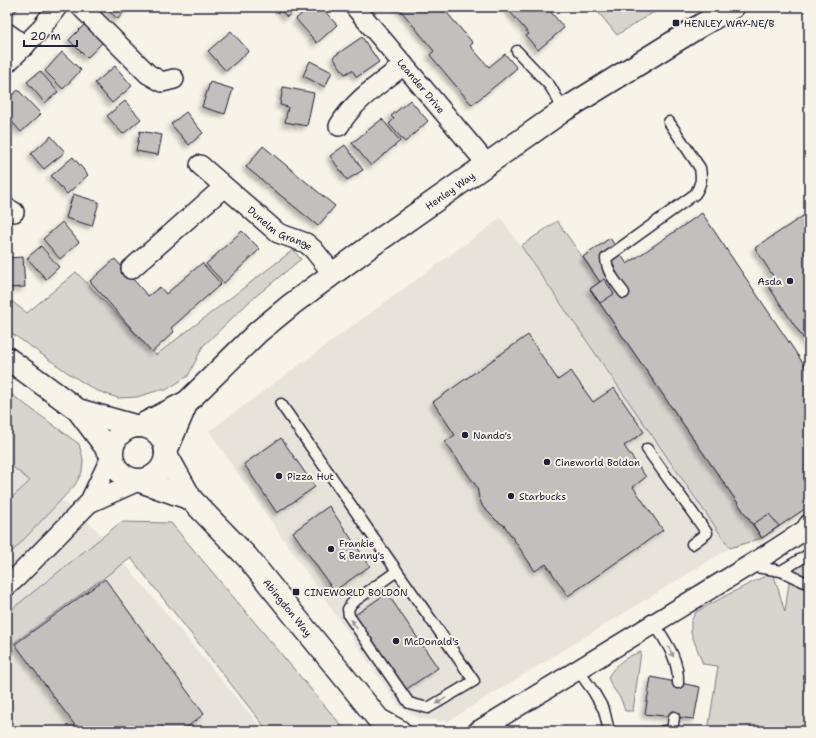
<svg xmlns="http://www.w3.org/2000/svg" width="816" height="738" font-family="'Shantell Sans',sans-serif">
<defs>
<filter id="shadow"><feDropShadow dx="-3.5" dy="3.5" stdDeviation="2" flood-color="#0004"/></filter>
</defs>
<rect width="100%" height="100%" fill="#f7f3e8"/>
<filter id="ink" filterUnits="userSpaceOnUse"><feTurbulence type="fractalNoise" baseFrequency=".025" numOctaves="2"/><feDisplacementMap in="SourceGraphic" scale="8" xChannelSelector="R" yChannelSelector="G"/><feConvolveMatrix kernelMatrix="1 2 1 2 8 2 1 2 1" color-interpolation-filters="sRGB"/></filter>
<g filter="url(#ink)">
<g fill="#e7e3db">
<path d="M 501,218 L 730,548 L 448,721 L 420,719 L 399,706 L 232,465 L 209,431 Z"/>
<path d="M 7,454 L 96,529 L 264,731 L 7,731 Z"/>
</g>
<g fill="#d8d5cf" stroke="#7d7c85">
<path d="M 594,7 L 662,7 L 617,35 Z"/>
<path d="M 557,221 L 600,282 L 590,289 L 762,538 L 730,548 L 521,246 Z"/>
<path d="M 293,250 L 301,259 L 250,301 L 203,346 L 188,376 L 166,390 L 160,390 L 137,397 L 118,398 L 95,390 L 71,375 L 7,330 L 7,298 L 27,313 L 76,272 L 156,355 Z"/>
<path d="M 7,391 L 79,444 L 83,459 L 82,472 L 75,485 L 13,551 L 7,551 L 7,502 L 30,481 L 7,462 Z"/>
<path d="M 121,522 L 171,523 L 346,731 L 268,731 L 131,558 L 7,648 L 7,613 Z"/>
<path d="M 809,552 L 809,731 L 708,731 L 718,666 L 703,664 L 691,633 L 691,621 L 696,612 L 729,594 L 773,572 L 785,612 L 792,561 Z"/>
<path d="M 641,652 L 633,711 L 625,711 L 621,699 L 611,685 L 608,677 C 616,664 626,656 641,652 Z"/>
</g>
<g fill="#c2bfbd" stroke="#22223b" filter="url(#shadow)">
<path d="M 7,7 L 19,7 L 13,14 L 7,9 Z"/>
<path d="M 104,7 L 128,7 L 118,19 Z"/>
<path d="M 278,7 L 298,7 L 287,17 Z"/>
<path d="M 309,7 L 321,7 L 337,25 L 317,43 L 296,19 Z"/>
<path d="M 398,7 L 442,7 L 473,43 L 470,46 L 489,67 L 505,54 L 517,68 L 472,105 L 430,55 L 434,51 Z"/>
<path d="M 506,7 L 547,7 L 564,28 L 538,50 L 526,36 L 529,34 Z"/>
<path d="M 85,24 L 103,42 L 87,58 L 69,40 Z"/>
<path d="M 231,31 L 249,51 L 226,71 L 208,51 Z"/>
<path d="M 362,37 L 379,62 L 357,77 L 352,70 L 345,74 L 333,57 Z"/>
<path d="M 62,52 L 81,70 L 63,89 L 45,71 Z"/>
<path d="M 310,61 L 332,72 L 325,87 L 303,76 Z"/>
<path d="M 115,66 L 132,86 L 112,103 L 95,83 Z"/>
<path d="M 40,71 L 58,92 L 45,103 L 27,82 Z"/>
<path d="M 210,82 L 233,89 L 225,114 L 202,107 Z"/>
<path d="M 283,87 L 314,93 L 307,126 L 285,122 L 288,107 L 280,105 Z"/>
<path d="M 18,90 L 41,114 L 21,132 L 7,116 L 7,100 Z"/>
<path d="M 410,100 L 428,121 L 405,142 L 389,124 L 394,119 L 391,116 Z"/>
<path d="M 125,101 L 141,119 L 123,134 L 107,116 Z"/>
<path d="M 186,112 L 203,133 L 189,145 L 171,124 Z"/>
<path d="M 382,119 L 400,141 L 371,166 L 352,143 Z"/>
<path d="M 140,131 L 162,135 L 158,155 L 136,151 Z"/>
<path d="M 51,136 L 65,152 L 44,169 L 31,154 Z"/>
<path d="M 345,145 L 363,170 L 347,180 L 330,156 Z"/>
<path d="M 263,146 L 335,206 L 318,226 L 246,167 Z"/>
<path d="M 73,157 L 88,175 L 67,194 L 51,176 Z"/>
<path d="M 73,194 L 99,202 L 92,226 L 66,218 Z"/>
<path d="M 809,212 L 809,347 L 767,284 L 775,279 L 755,248 Z"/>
<path d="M 702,213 L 809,372 L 809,506 L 762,538 L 590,289 L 600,282 L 583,257 L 610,238 L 627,264 Z"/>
<path d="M 62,222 L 79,242 L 60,259 L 43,239 Z"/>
<path d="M 242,231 L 260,249 L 224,283 L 206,264 Z"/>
<path d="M 41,246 L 59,267 L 46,279 L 27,258 Z"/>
<path d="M 23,257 L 25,287 L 7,288 L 7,258 Z"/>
<path d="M 115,259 L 148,296 L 160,287 L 166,294 L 202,263 L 221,284 L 171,328 L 174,332 L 152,352 L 90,281 Z"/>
<path d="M 604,279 L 614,294 L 600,303 L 590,289 Z"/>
<path d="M 528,335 L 558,380 L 571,371 L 593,402 L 614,388 L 644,432 L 624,446 L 646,477 L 633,487 L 663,530 L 568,596 L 546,564 L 535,571 L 504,525 L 497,521 L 483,507 L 479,498 L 477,487 L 445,442 L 455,435 L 433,402 Z"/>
<path d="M 281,438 L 315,487 L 277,513 L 244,464 Z"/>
<path d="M 329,506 L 370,566 L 334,591 L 293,532 Z"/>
<path d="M 769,514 L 779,526 L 762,538 L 753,524 Z"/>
<path d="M 105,579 L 204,714 L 182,731 L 79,731 L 15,644 Z"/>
<path d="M 387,593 L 438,668 L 405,690 L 355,615 Z"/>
<path d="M 651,677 L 700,687 L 694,719 L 645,714 Z"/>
</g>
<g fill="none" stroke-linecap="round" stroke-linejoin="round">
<g stroke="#22223b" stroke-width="13">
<g id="lane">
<path d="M 517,51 L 550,86 L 564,110"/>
<path d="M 624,293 C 616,282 607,273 606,258 L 695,194 C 701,185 702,179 700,168 L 669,122"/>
<path d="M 281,404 L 376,541 L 474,681 L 428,708 L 409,703 L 349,616 L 348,609 L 352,603 L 397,571"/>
<path d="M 647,449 L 707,533 L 692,544"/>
<path d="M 750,566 L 781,571 L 809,584"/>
<path d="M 781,571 L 809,554"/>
<path d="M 654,623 C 666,642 679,659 678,683"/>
<path d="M 578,670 L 593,691 L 604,710 L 609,731"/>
<path d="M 663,731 L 672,731 L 674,717"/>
</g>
</g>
<g stroke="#22223b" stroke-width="22">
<g id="street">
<path d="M 81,7 L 148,74 L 162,82 L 174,79"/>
<path id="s1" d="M 355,7 L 487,164"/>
<path d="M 7,33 L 25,46"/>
<path d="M 7,63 L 39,31 L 57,7"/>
<path d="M 339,126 C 354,100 381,83 404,65"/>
<path id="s2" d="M 200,165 L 278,233 L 306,243 L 313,249 L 333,274"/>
<path d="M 7,208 L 14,212"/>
<path d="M 131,269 L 224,187"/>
<path d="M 89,503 L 138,481"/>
<path d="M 7,586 L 16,578 L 89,503 L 111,457"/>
<path d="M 478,731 L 771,552 L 805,530 L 809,524"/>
</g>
</g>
<g stroke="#22223b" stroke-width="25">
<g id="secondary">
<path d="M 7,358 L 78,410 L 111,454"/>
<path d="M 78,410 L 135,426"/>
<circle cx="139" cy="453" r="27"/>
<path id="s3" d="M 140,426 L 187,402 L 258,332 L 292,304 L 368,248 L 564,110 L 698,27 L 733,7"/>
<path d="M 166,451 L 187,402"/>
<path id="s4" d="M 166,454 L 191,499 L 247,557 L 379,720 L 399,731"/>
<path d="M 140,481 L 191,499"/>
</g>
</g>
<use href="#lane" stroke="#f7f3e8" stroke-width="10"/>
<use href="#street" stroke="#f7f3e8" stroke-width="19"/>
<use href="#secondary" stroke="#f7f3e8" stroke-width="22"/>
</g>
<defs><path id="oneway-solid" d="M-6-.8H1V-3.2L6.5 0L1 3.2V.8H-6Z"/></defs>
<g fill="#97959a">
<use href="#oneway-solid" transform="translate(354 624) rotate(-125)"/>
<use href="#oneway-solid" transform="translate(671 652) rotate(63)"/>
<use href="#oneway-solid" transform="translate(441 701) rotate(148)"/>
</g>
</g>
<g fill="#22223b" stroke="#f7f3e8" stroke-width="1.5">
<rect x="672" y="19" width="8" height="8" rx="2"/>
<circle cx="790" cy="281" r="4"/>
<circle cx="465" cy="435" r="4"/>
<circle cx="547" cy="462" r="4"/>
<circle cx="279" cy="476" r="4"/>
<circle cx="511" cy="496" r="4"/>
<circle cx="331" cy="549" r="4"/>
<rect x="292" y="588" width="8" height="8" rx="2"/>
<circle cx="396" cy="641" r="4"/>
</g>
<g text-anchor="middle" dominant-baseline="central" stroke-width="4" stroke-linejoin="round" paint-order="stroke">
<g font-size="10" fill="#22223b" stroke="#f7f3e8" text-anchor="start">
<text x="684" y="23">HENLEY WAY-NE/B</text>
<text x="782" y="281" text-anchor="end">Asda</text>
<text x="473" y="435">Nando's</text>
<text x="555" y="462">Cineworld Boldon</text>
<text x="287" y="476">Pizza Hut</text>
<text x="519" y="496">Starbucks</text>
<text x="339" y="543">Frankie<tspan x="339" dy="12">&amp; Benny's</tspan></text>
<text x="304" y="592">CINEWORLD BOLDON</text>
<text x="404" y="641">McDonald's</text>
</g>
<g font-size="10" fill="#22223b" stroke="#f7f3e8">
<text stroke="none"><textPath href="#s1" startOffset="103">Leander Drive</textPath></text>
<text stroke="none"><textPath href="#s3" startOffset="391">Henley Way</textPath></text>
<text stroke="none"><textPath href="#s2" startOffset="103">Dunelm Grange</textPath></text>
<text stroke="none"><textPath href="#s4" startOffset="197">Abingdon Way</textPath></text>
</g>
</g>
<rect width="816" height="738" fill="none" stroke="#f7f3e8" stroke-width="24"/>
<rect x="12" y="12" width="792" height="714" fill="none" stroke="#22223b" stroke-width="1.5" filter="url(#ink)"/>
<path d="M24 40v6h53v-6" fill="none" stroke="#22223b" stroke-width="2"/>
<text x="30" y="40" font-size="12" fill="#22223b" stroke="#f7f3e8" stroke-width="3" paint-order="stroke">20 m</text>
</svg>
